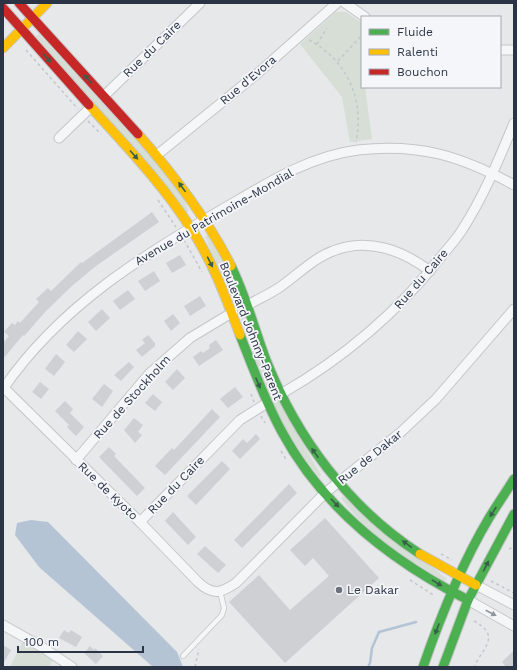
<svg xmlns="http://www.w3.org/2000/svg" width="517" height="670" font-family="'Work Sans',sans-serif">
<rect width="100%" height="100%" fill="#e6e8ea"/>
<g fill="#d6ded6">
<path d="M 336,12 L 346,12 L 362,23 L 362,87 L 365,87 L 372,139 L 350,142 L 342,97 L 300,44 Z"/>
<path d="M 39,34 L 150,155 L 183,198 L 189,211 L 186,213 L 36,36 Z"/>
<path d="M 208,235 L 233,283 L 275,393 L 291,423 L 321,475 L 319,477 C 302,455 286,433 275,408 C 260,376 251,343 238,311 C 228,286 214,262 205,236 Z"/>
<path d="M 344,496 L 447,579 L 445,581 C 407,559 367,534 341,498 Z"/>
<path d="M 25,637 L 53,660 L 49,667 L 10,667 Z"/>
</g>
<path fill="#b4c4d5" d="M 31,520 L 48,522 L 177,652 L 183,667 L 153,667 L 39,567 L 15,535 L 17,523 Z"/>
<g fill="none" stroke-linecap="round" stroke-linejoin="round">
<path stroke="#b4c4d5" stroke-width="2.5" d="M 368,667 L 370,663 L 372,648 L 379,632 L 416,622"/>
</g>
<g fill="#ced0d3">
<path d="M 152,212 L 159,222 L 96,266 L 73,285 L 47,310 L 24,336 L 23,335 L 3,359 L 3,343 L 9,336 L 4,332 L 12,323 L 15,325 L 18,321 L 20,323 L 39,302 L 36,299 L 48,288 L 51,291 L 81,262 L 82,263 Z"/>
<path d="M 180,255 L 186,265 L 172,273 L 166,263 Z"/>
<path d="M 154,271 L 160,281 L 145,291 L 138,281 Z"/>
<path d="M 128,290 L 135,299 L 120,310 L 113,301 Z"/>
<path d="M 200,296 L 206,306 L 190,316 L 184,306 Z"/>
<path d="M 102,309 L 110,318 L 96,331 L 88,322 Z"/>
<path d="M 173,314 L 180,323 L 171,331 L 164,321 Z"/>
<path d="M 78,331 L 87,339 L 74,352 L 66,345 Z"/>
<path d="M 148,335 L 155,343 L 155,346 L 142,357 L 136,350 L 145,343 L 142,340 Z"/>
<path d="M 216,340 L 223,350 L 199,366 L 193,357 L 201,351 L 203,353 L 210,348 L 209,345 Z"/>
<path d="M 56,354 L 65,362 L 54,376 L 45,369 Z"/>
<path d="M 129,362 L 134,367 L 121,381 L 114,375 Z"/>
<path d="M 177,369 L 185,378 L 173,390 L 165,382 Z"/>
<path d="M 40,382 L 49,389 L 41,399 L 32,392 Z"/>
<path d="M 104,384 L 113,391 L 102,407 L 92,399 Z"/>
<path d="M 235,387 L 243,397 L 228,408 L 220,399 Z"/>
<path d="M 153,394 L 162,402 L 155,411 L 145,403 Z"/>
<path d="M 65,401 L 73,409 L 70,413 L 84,427 L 76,436 L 67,427 L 69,425 L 55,411 Z"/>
<path d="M 212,409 L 220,417 L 165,475 L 155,466 L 172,448 L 174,450 Z"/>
<path d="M 134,418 L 143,425 L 138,432 L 142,435 L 135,443 L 124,430 Z"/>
<path d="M 256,434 L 260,439 L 240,459 L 232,451 L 243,439 L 247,443 Z"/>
<path d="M 109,447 L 116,454 L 114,456 L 145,488 L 137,496 L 99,457 Z"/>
<path d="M 222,461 L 230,469 L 196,505 L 187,496 Z"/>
<path d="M 289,484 L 297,493 L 242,548 L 234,540 Z"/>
<path d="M 173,512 L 196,537 L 188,545 L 165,521 Z"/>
<path d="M 325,518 L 379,578 L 285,663 L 229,602 L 259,575 L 290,610 L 329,576 L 313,558 L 305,566 L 290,550 Z"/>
<path d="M 205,546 L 226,565 L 218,573 L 197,554 Z"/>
<path d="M 64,630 L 69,633 L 71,630 L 82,637 L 76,647 L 59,638 Z"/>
<path d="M 3,645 L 11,650 L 3,664 Z"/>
<path d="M 90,646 L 94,650 L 95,648 L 103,656 L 96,664 L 84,653 Z"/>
<path d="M 514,650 L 514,667 L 506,667 L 502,662 Z"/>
</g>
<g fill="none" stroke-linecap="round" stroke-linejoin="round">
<g stroke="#c4c6c8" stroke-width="6">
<path id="lane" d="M 183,656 L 222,615 L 224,608 L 220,591"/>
</g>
<g stroke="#c4c6c8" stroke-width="11">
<g id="street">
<path d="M 345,3 L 365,17"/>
<path d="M 500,50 L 514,50"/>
<path d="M 104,96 L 200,3"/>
<path d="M 59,138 L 91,107"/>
<path d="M 157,155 L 258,73 L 337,3"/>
<path d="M 248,305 C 258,299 270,294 280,287 C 297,275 314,258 333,251 C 367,237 402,250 430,271"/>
<path d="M 3,387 L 140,522 L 198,582 C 213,596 221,593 236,583 L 325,493 L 401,432 L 436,399 L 514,309"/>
<path d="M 3,389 C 60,306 143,255 228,206 C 269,182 310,156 358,150 C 419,143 461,156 514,185"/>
<path d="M 281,394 C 342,359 396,314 440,258 C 447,249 456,240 462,230 C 484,196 499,159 514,123"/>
<path d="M 76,460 L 149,374 L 190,338 L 233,312"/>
<path d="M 140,522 L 240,420 L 267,403"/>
<path d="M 476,585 L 514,605"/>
<path d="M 468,600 L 514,626"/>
<path d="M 3,625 L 42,647 L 72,667"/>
</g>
</g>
<g stroke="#c4c6c8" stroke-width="11">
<g id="fast">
<path d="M 231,266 C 246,296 254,328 266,360 C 297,438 349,508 420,554"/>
<path d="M 240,335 C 253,368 265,401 282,432 C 323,508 393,562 468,600"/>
<path d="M 423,667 C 441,615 461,565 489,518 C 497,505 506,492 514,479"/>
<path d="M 443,667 L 468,600 L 514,514"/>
</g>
</g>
<g stroke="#c4c6c8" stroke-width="11">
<g id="slow">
<path d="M 3,48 L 47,3"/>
<path d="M 89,105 C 124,144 162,183 190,227 C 212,260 226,298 240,335"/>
<path d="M 138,134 C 173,174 207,218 231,266"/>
<path d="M 420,554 L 476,585"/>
</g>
</g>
<g stroke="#c4c6c8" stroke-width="11">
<g id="jam">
<path d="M 19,3 L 138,134"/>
<path d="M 3,8 L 89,105"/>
</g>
</g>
<g stroke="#c5c6ca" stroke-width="1.5" stroke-dasharray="3 3" stroke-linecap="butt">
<path d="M 309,40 C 347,60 365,100 356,142"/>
<path d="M 317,44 L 327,28"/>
<path d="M 26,50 L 78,109"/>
<path d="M 338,61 L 362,35"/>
<path d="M 88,121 L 101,134"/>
<path d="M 158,200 L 176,227"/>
<path d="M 184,240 L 202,272"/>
<path d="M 251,394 L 254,402"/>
<path d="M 261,416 L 265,423"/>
<path d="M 281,451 L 287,461"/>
<path d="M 509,549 L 514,547"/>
<path d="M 441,554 L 452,560"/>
<path d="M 410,580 L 435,596"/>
<path d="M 491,581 L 514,593"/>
<path d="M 474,621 C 501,636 484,646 474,667"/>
<path d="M 195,667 L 199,649"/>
</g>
<use href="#lane" stroke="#f5f6f7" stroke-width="4.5"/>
<use href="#street" stroke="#f5f6f7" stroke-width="9"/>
<use href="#fast" stroke="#4caf50" stroke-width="9"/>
<use href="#slow" stroke="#ffc107" stroke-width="9"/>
<use href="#jam" stroke="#c62828" stroke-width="9"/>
</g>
<defs><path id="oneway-solid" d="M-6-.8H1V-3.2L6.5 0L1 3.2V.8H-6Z"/></defs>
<g fill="#375f49">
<use href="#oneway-solid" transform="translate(47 58) rotate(48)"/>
<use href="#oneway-solid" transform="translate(88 79) rotate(-132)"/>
<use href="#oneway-solid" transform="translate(134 155) rotate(48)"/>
<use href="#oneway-solid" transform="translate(182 187) rotate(-126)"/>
<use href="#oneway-solid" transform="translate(210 262) rotate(63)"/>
<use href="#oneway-solid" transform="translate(258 383) rotate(67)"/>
<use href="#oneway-solid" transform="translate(315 453) rotate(-125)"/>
<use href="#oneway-solid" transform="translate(335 503) rotate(46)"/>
<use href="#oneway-solid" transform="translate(493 512) rotate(123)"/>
<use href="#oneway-solid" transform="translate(407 544) rotate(-144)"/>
<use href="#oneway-solid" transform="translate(486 566) rotate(-63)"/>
<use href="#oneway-solid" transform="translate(437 583) rotate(31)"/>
<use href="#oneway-solid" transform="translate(437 629) rotate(111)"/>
</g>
<use fill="#90959e" href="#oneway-solid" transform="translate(491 613) rotate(28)"/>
<circle fill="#6c737f" stroke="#f4f6f9" stroke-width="1.5" cx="339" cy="590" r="4"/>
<g text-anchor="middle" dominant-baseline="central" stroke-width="3.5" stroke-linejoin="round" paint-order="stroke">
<g font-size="12" fill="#2b3445" stroke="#f4f6f9">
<text transform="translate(152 49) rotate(-44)">Rue du Caire</text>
<text transform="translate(248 80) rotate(-40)">Rue d'Evora</text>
<text transform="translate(214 217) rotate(-30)">Avenue du Patrimoine-Mondial</text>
<text transform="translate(421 279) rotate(-49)">Rue du Caire</text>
<text transform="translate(251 331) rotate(68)">Boulevard Johnny-Parent</text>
<text transform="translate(132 397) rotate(-48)">Rue de Stockholm</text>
<text transform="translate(370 457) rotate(-39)">Rue de Dakar</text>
<text transform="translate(176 485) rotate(-46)">Rue du Caire</text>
<text transform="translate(108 491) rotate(44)">Rue de Kyoto</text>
</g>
<g font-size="12" fill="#2b3445" stroke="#f4f6f9" text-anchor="start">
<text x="347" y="590">Le Dakar</text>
</g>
</g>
<rect width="517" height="670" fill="none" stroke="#2b3445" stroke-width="8"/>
<rect x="361" y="16" width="140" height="72" fill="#f4f6f9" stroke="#a4a8b1"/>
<rect x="369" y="29" width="20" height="6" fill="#4caf50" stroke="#a4a8b1"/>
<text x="397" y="36" font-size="12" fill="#2b3445">Fluide</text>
<rect x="369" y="49" width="20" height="6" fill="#ffc107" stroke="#a4a8b1"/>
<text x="397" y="56" font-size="12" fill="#2b3445">Ralenti</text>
<rect x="369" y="69" width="20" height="6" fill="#c62828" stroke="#a4a8b1"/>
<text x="397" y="76" font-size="12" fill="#2b3445">Bouchon</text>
<path d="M18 646v6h125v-6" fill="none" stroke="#2b3445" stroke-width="2"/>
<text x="24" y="646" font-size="12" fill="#2b3445" stroke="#f4f6f9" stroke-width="3" paint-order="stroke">100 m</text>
</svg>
